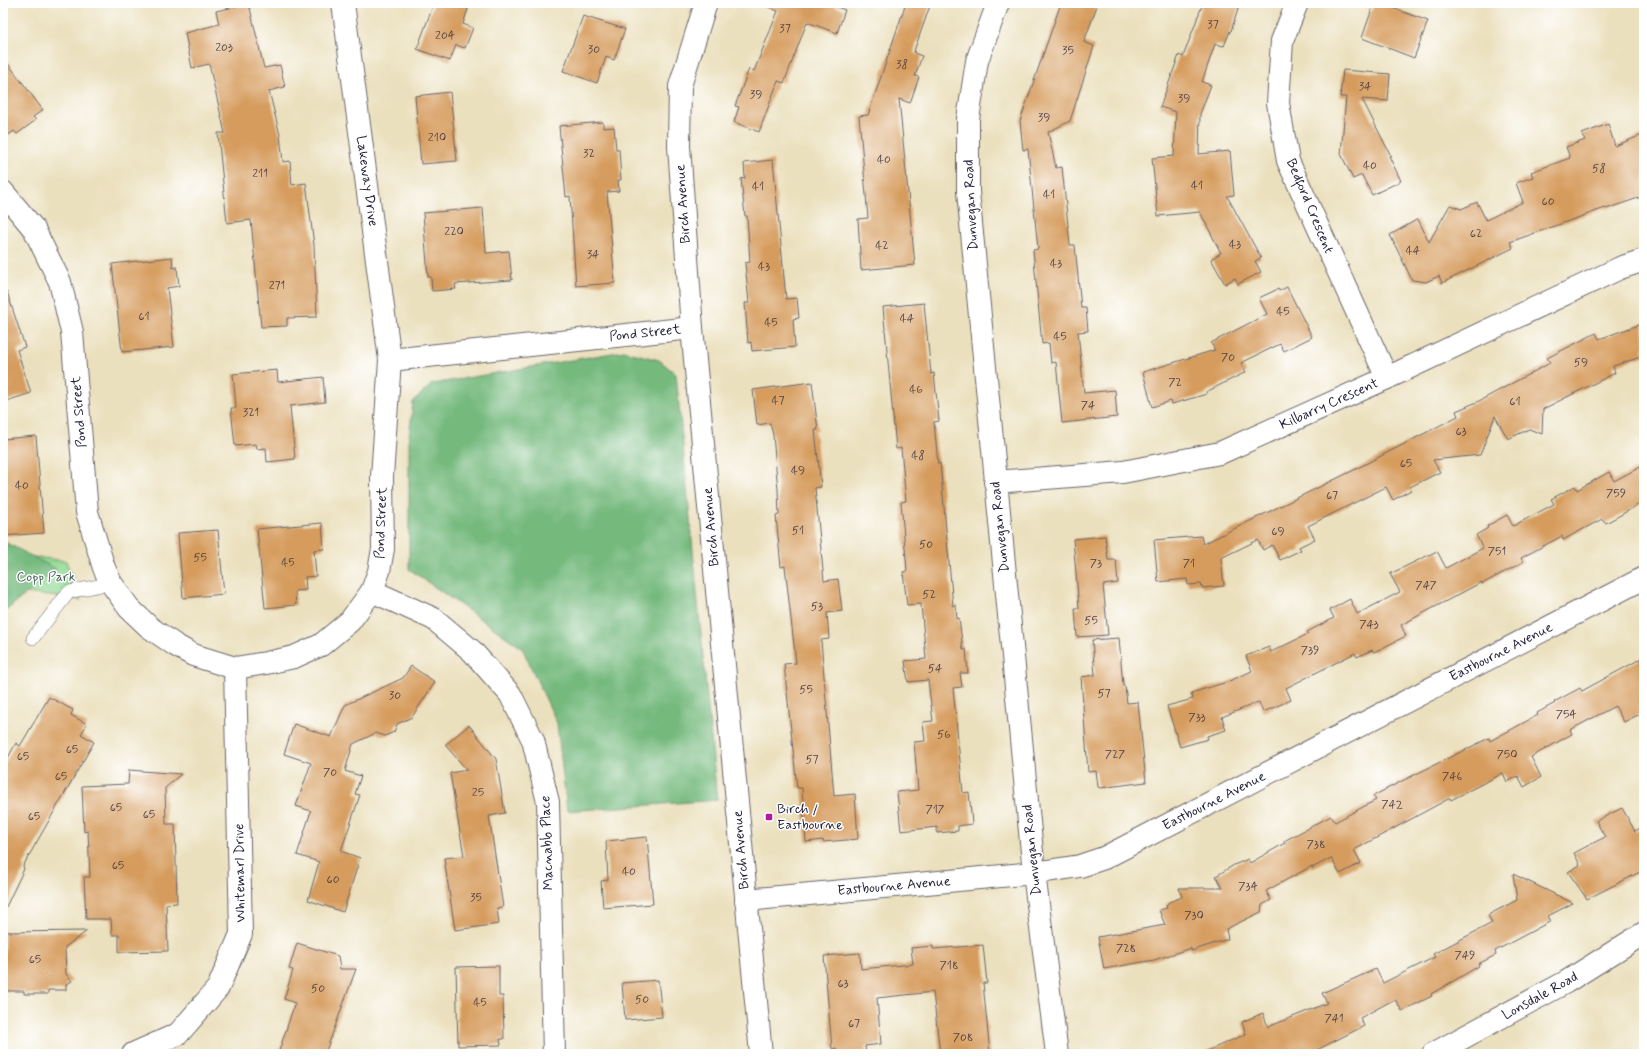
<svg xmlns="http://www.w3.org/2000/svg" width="1647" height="1057" font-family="Mynerve,sans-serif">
<rect width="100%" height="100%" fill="#fff"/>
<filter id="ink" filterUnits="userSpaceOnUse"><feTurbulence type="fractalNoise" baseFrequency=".025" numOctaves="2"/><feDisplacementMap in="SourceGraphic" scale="8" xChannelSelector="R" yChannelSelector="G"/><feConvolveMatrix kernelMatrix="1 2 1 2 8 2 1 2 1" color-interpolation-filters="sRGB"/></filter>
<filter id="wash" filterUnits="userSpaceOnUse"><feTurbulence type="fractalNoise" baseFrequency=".012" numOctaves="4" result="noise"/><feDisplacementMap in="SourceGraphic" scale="16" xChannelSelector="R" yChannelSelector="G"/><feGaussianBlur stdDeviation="0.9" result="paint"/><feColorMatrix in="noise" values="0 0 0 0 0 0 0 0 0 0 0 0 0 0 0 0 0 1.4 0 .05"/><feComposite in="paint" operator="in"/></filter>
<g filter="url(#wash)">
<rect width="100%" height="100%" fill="#ebe0bd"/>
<path fill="#92d993" stroke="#5a7e67" d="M 3,553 L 66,561 L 81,600 L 3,590 Z"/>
<g fill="#75b97d" stroke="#4c6e5c">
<path d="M 624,351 L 659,360 L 676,374 L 717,800 L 567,811 L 557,723 L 522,648 L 409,569 L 409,437 L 413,402 L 432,384 Z"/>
<path d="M 3,541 L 56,569 L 3,613 Z"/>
</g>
<g id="blocks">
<g fill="#d69c5d">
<path d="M 434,3 L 470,3 L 463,24 L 473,28 L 465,48 L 456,45 L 450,61 L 417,49 Z"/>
<path d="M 764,3 L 826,3 L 845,10 L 837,33 L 807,22 L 784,83 L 778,81 L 759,132 L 734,122 L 739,107 L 735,106 L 749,69 L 754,71 L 778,11 L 763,5 Z"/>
<path d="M 906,3 L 931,3 L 915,48 L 914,53 L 922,56 L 915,76 L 919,77 L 910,103 L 899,99 L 915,265 L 861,270 L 858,219 L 868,218 L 859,116 L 868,115 Z"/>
<path d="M 1061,3 L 1098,3 L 1084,42 L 1094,46 L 1070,121 L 1048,132 L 1056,168 L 1062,167 L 1070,245 L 1075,245 L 1081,308 L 1086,308 L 1088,331 L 1078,332 L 1084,393 L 1115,390 L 1117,417 L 1062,423 L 1056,362 L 1051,363 L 1049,343 L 1042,344 L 1033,250 L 1038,249 L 1028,149 L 1023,150 L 1020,121 Z"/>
<path d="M 1203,3 L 1240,3 L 1231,31 L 1230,31 L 1224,46 L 1215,44 L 1202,82 L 1211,85 L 1200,114 L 1199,154 L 1230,151 L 1234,195 L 1227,196 L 1261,258 L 1255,261 L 1261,272 L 1238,284 L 1235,278 L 1225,284 L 1211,259 L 1221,253 L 1200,212 L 1158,216 L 1152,158 L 1174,156 L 1176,112 L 1160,107 L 1179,55 L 1183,57 Z"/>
<path d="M 1374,3 L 1379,3 L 1428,21 L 1414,58 L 1362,38 Z"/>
<path d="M 249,4 L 264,68 L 280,65 L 285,87 L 269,91 L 280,135 L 283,162 L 290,161 L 292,185 L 306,183 L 314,245 L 317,317 L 287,318 L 287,326 L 261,327 L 251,220 L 227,223 L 218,133 L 225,133 L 209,64 L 192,68 L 185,33 L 219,24 L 216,11 Z"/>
<path d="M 583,16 L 625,29 L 614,60 L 606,57 L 597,83 L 563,71 Z"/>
<path d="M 3,57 L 43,110 L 33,117 L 36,120 L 17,134 L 14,131 L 3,139 Z"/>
<path d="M 1343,70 L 1390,74 L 1388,101 L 1362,99 L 1391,156 L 1389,156 L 1401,181 L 1372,195 L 1362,175 L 1353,179 L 1341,154 L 1346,97 L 1340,97 Z"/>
<path d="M 450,92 L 457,161 L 421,164 L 415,96 Z"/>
<path d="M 603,122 L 603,128 L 614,127 L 616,149 L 619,149 L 621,180 L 618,180 L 619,191 L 607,192 L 615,283 L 576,286 L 570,196 L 566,197 L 559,126 Z"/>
<path d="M 1608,124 L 1615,146 L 1644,134 L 1644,196 L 1606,209 L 1605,208 L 1510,242 L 1513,248 L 1442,283 L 1439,276 L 1426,282 L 1412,280 L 1390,235 L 1418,219 L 1429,242 L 1450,205 L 1461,209 L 1477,202 L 1486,220 L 1523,202 L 1516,183 L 1533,177 L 1531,172 L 1570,158 L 1566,147 L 1585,140 L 1582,134 Z"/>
<path d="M 773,160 L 786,299 L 797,298 L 799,318 L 793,319 L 795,347 L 752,351 L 751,342 L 748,343 L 745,303 L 749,303 L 745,263 L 750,262 L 747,216 L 745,216 L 741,179 L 745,178 L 744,163 Z"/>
<path d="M 483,208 L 486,253 L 509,251 L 512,280 L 455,284 L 456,289 L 432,291 L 431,277 L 428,277 L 423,213 Z"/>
<path d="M 172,257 L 173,268 L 177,267 L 179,286 L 167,288 L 174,347 L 122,352 L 112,264 Z"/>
<path d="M 1287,287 L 1312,337 L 1284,351 L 1280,344 L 1241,363 L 1246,372 L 1206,392 L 1207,394 L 1172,404 L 1171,401 L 1152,407 L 1143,372 L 1215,350 L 1211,343 L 1267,314 L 1259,298 L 1278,289 L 1279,291 Z"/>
<path d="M 7,292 L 25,347 L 17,350 L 31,393 L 3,402 L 3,293 Z"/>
<path d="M 924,303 L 931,374 L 934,373 L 939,421 L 934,422 L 938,464 L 940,463 L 953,606 L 956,605 L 957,619 L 959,618 L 963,650 L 966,649 L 968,673 L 960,673 L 962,687 L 953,688 L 963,793 L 969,792 L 972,824 L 958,826 L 958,831 L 937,833 L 937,827 L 901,831 L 897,792 L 918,790 L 914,742 L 925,741 L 923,722 L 933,721 L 928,680 L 908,682 L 905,661 L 926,659 L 921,604 L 907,605 L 903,572 L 907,571 L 901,502 L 906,501 L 901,448 L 896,449 L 883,307 Z"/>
<path d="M 1644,323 L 1644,356 L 1613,366 L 1615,373 L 1543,409 L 1542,434 L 1529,429 L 1508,439 L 1495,416 L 1480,455 L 1433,460 L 1440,472 L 1410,487 L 1411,490 L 1393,500 L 1386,487 L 1308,526 L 1315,539 L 1299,547 L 1301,550 L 1280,560 L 1272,545 L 1263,550 L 1258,540 L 1221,558 L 1224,586 L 1202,588 L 1201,584 L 1188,585 L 1187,579 L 1158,582 L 1154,540 L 1201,536 L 1203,544 L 1352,471 L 1458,416 L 1456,411 L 1479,401 L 1550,363 L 1547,358 L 1596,333 L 1599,339 Z"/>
<path d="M 277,370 L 278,382 L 323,377 L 325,402 L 290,406 L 295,459 L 267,462 L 266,448 L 257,449 L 256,444 L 235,446 L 231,408 L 236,408 L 233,374 Z"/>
<path d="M 812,382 L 818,430 L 815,430 L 821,487 L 815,488 L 824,581 L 838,579 L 842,611 L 827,613 L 829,639 L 821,640 L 834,796 L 855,794 L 858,839 L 823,842 L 823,840 L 806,842 L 802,788 L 797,788 L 784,664 L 796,663 L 785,566 L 781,567 L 776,516 L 779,515 L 778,490 L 773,435 L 770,423 L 757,425 L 753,390 Z"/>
<path d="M 36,436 L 44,533 L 3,536 L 3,439 Z"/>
<path d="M 1644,465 L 1644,501 L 1626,512 L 1606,523 L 1602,519 L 1563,540 L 1562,536 L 1521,558 L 1523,562 L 1482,584 L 1482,582 L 1401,625 L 1406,636 L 1374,652 L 1372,650 L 1357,657 L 1355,653 L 1286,688 L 1291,700 L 1263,712 L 1259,702 L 1222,717 L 1226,730 L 1207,736 L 1208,739 L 1180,747 L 1167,706 L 1193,699 L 1191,693 L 1227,682 L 1252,671 L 1246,656 L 1269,647 L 1271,652 L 1308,634 L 1307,632 L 1334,618 L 1330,610 L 1350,599 L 1357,614 L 1400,592 L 1390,574 L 1437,551 L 1446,568 L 1483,548 L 1476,535 L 1488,528 L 1487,526 L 1507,515 L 1513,526 L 1554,504 L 1551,499 L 1575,486 L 1577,490 L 1609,472 L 1614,481 Z"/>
<path d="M 322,523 L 324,549 L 314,550 L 316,576 L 305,577 L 306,590 L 295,591 L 296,605 L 265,608 L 257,529 Z"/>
<path d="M 218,530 L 224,594 L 183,598 L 178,533 Z"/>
<path d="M 1105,536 L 1108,560 L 1116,560 L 1118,583 L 1103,585 L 1108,635 L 1077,637 L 1075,608 L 1079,608 L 1073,539 Z"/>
<path d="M 1119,638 L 1123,686 L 1125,686 L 1127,703 L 1138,702 L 1146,782 L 1100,788 L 1098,787 L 1096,771 L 1088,772 L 1081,677 L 1095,675 L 1092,640 Z"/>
<path d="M 1644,657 L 1644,712 L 1624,722 L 1615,706 L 1570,730 L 1572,734 L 1531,757 L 1541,777 L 1524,787 L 1518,776 L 1507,782 L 1503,773 L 1451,800 L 1450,798 L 1354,850 L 1361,863 L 1340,874 L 1331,858 L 1312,868 L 1312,866 L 1266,891 L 1271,900 L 1262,905 L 1261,912 L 1226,929 L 1228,939 L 1191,951 L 1191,948 L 1154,960 L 1104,969 L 1098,937 L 1165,925 L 1159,910 L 1167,908 L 1166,905 L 1169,902 L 1182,897 L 1179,888 L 1223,888 L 1216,876 L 1234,865 L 1248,859 L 1250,863 L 1285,843 L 1284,841 L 1331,816 L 1335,822 L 1376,800 L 1373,796 L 1404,780 L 1489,738 L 1490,741 L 1538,715 L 1537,713 L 1555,703 L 1554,702 L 1580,688 L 1582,691 Z"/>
<path d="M 411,666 L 435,682 L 412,717 L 397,724 L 394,732 L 385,736 L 376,733 L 353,744 L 345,771 L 361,776 L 355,794 L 360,795 L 341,851 L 360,858 L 343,912 L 308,900 L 319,862 L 297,855 L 311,811 L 296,806 L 311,763 L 284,754 L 294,724 L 331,737 L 345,705 L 403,678 Z"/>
<path d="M 49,697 L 73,710 L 71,715 L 87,724 L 81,734 L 94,742 L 23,866 L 24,869 L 3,913 L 3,767 L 16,743 L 20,746 Z"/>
<path d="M 469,725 L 496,759 L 505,813 L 489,816 L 503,907 L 497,908 L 499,924 L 455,930 L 444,858 L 464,856 L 450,773 L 467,770 L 445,745 Z"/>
<path d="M 129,770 L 181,774 L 165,788 L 166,824 L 175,824 L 177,903 L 166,904 L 168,951 L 119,952 L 119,935 L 112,935 L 111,919 L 86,919 L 84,877 L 90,877 L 88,831 L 84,832 L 82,786 L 128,784 Z"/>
<path d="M 1622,808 L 1635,831 L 1644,826 L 1644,870 L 1587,899 L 1568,872 L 1580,865 L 1574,853 L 1605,837 L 1596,821 Z"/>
<path d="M 647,837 L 653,904 L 603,908 L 601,881 L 608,880 L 606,841 Z"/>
<path d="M 1513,874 L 1573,903 L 1548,916 L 1551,921 L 1495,951 L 1496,955 L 1478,964 L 1479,966 L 1431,994 L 1432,996 L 1402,1011 L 1395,999 L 1360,1018 L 1364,1026 L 1309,1054 L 1200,1054 L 1246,1034 L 1242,1022 L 1263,1013 L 1268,1027 L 1327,1003 L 1322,993 L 1376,969 L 1383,983 L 1435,957 L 1433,954 L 1492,923 L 1488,915 L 1517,900 Z"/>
<path d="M 87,931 L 65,947 L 66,974 L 72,981 L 66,984 L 66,990 L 48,990 L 48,994 L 24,994 L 24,991 L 4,991 L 4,932 Z"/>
<path d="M 297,943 L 338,956 L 340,969 L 356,969 L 325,1054 L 278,1054 L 295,1003 L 284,999 L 293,970 L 289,969 Z"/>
<path d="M 983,945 L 987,983 L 983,983 L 990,1054 L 940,1054 L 933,992 L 877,998 L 881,1044 L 865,1046 L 866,1054 L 837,1054 L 836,1048 L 832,1049 L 824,956 L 860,953 L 861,969 L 913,964 L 911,948 L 933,946 L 933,949 Z"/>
<path d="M 499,966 L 499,996 L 503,996 L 504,1039 L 500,1039 L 501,1045 L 458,1046 L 456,967 Z"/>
<path d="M 658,980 L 662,1017 L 625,1020 L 622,983 Z"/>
</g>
</g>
</g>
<g filter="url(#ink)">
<use href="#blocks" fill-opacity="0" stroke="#686468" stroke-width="1"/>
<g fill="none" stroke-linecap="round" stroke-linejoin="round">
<g stroke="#686468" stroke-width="14">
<path id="lane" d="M 33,638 L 69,592 L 111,583"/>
</g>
<g stroke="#686468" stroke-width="24">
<g id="street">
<path d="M 998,3 L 977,61 L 968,119 L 968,192 L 1034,873 L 1057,1054"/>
<path d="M 1297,3 L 1282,41 L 1278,103 L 1288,161 L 1387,378"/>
<path d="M 3,192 L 34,229 L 60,282 L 72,332 L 87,512 L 104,568 L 111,583 L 129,608 L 149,627 L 175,645 L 193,655 L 235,668 L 266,663 L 294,657 L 321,645 L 350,621 L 372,591 L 379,571 L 383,549 L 382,477 L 390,360 L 343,3"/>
<path d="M 390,360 L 692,328"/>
<path d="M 995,482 L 1123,472 L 1220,453 L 1387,378 L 1620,268 L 1644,260"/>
<path d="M 372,591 L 434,619 L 472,651 L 510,694 L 533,740 L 548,802 L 554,1054"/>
<path d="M 746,900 L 1034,873 L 1080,866 L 1104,858 L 1644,578"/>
<path d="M 133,1054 L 178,1034 L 218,988 L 241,934 L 235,668"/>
<path d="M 1433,1054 L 1566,982 L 1644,933"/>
</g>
</g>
<g stroke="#686468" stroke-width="24">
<path id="secondary" d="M 706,3 L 680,86 L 679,146 L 692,328 L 761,1054"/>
</g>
<use href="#lane" stroke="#fff" stroke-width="13"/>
<use href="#street" stroke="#fff" stroke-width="22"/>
<use href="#secondary" stroke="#fff" stroke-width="22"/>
</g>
</g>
<rect fill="#b5179e" stroke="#fff" stroke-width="1.5" x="765" y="813" width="8" height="8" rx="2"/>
<g text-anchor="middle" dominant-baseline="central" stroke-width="3" stroke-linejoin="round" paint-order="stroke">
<g font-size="12" fill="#4f4044">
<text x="1213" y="25">37</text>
<text x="785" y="29">37</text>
<text x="445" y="36">204</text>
<text x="224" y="48">203</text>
<text x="594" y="50">30</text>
<text x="1068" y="51">35</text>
<text x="902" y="65">38</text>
<text x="1365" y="87">34</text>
<text x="756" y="95">39</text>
<text x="1184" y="99">39</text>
<text x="1044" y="118">39</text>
<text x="437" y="138">210</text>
<text x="589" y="154">32</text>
<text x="884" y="160">40</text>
<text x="1370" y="166">40</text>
<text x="1599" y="169">58</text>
<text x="260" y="174">211</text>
<text x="1197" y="186">41</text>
<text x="758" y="187">41</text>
<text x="1049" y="195">41</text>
<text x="1548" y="202">60</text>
<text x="454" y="232">220</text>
<text x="1476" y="234">62</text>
<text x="1235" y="245">43</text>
<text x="882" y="246">42</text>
<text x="1413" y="251">44</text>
<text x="593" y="255">34</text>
<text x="1056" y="264">43</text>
<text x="764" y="267">43</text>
<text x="277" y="286">271</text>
<text x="1283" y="312">45</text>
<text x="144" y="317">61</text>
<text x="907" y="319">44</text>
<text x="771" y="323">45</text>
<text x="1060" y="337">45</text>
<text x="1228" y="358">70</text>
<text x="1581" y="363">59</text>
<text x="1175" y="383">72</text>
<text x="916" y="390">46</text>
<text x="778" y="401">47</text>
<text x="1515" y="402">61</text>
<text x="1088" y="406">74</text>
<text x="251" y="413">321</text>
<text x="1461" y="432">63</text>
<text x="918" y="456">48</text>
<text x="1406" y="464">65</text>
<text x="798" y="471">49</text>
<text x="22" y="486">40</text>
<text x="1616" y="494">759</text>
<text x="1332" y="496">67</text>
<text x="798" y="531">51</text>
<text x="1278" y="532">69</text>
<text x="926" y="545">50</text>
<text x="1497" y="552">751</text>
<text x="200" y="558">55</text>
<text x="288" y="563">45</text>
<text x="1096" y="564">73</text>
<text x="1189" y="564">71</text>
<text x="1426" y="586">747</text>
<text x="929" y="595">52</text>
<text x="817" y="607">53</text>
<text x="1091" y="621">55</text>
<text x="1369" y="625">743</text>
<text x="1310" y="651">739</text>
<text x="935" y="669">54</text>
<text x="806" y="690">55</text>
<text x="1104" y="694">57</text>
<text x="395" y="696">30</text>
<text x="1566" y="715">754</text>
<text x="1197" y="718">733</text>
<text x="944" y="735">56</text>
<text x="72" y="750">65</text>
<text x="1115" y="755">727</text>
<text x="1507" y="755">750</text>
<text x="23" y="757">65</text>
<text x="812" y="760">57</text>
<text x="330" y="773">70</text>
<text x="61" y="777">65</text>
<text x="1452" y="777">746</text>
<text x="478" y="793">25</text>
<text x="1392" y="805">742</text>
<text x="116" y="808">65</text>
<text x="935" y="810">717</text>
<text x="149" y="815">65</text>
<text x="34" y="817">65</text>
<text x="1316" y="845">738</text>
<text x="118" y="866">65</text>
<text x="629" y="872">40</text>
<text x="333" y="880">60</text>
<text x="1248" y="887">734</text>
<text x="476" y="898">35</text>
<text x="1194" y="916">730</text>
<text x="1126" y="949">728</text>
<text x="1465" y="956">749</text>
<text x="35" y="960">65</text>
<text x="949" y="966">718</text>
<text x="843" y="984">63</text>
<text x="318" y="989">50</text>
<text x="642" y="1000">50</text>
<text x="480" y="1003">45</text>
<text x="1334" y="1019">741</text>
<text x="854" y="1024">67</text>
<text x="963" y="1038">708</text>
</g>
<g font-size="14" fill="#22223b" stroke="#fff">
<text transform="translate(367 181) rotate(82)">Lakeway Drive</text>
<text transform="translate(683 204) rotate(-94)">Birch Avenue</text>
<text transform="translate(971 205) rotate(-93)">Dunvegan Road</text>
<text transform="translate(1310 206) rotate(67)">Bedford Crescent</text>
<text transform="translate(645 333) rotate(-6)">Pond Street</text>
<text transform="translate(1329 404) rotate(-24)">Kilbarry Crescent</text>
<text transform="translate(79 412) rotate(-95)">Pond Street</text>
<text transform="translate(381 523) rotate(-88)">Pond Street</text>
<text transform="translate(711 527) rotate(-95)">Birch Avenue</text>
<text transform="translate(1000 527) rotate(-96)">Dunvegan Road</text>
<text transform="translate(1501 652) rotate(-27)">Eastbourne Avenue</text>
<text transform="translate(1214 801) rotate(-27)">Eastbourne Avenue</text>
<text transform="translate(547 843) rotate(-92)">Macnabb Place</text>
<text transform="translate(741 850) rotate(-95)">Birch Avenue</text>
<text transform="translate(1032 850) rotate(-96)">Dunvegan Road</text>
<text transform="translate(240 873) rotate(-91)">Whitemarl Drive</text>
<text transform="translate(894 886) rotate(-5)">Eastbourne Avenue</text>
<text transform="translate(1540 996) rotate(-29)">Lonsdale Road</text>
</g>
<g font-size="14" fill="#49625a" stroke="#fff">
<text x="46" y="577">Copp Park</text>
</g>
<g font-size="14" fill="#22223b" stroke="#fff" text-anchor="start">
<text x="777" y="809">Birch /<tspan x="777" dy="16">Eastbourne</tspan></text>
</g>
</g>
<rect width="1647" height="1057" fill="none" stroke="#fff" stroke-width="16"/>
</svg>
